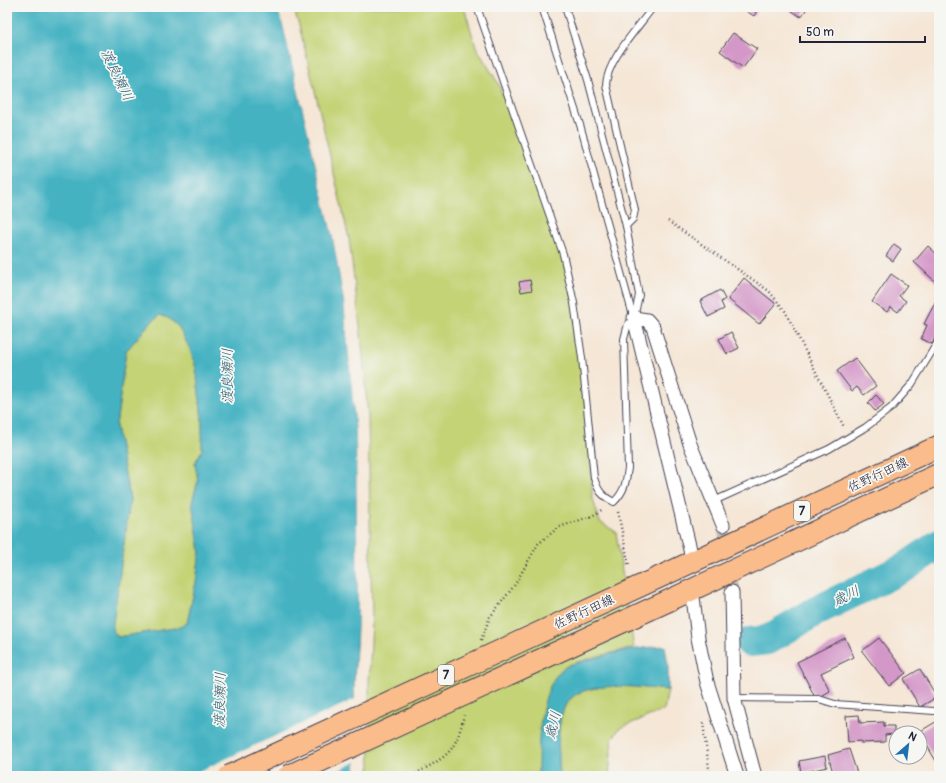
<svg xmlns="http://www.w3.org/2000/svg" width="946" height="783" font-family="Pangolin,'Klee One',sans-serif">
<rect width="100%" height="100%" fill="#f6f6f2"/>
<filter id="ink" filterUnits="userSpaceOnUse"><feTurbulence type="fractalNoise" baseFrequency=".025" numOctaves="2"/><feDisplacementMap in="SourceGraphic" scale="8" xChannelSelector="R" yChannelSelector="G"/><feConvolveMatrix kernelMatrix="1 2 1 2 8 2 1 2 1" color-interpolation-filters="sRGB"/></filter>
<filter id="wash" filterUnits="userSpaceOnUse"><feTurbulence type="fractalNoise" baseFrequency=".012" numOctaves="4" result="noise"/><feDisplacementMap in="SourceGraphic" scale="16" xChannelSelector="R" yChannelSelector="G"/><feGaussianBlur stdDeviation="0.9" result="paint"/><feColorMatrix in="noise" values="0 0 0 0 0 0 0 0 0 0 0 0 0 0 0 0 0 1.4 0 .05"/><feComposite in="paint" operator="in"/></filter>
<g filter="url(#wash)">
<rect width="100%" height="100%" fill="#f5e6d5"/>
<g fill="#c3d375" stroke="#727a58">
<path d="M 293,7 L 464,7 L 476,47 L 498,83 L 563,254 L 574,303 L 591,446 L 592,496 L 600,522 L 616,532 L 634,648 C 620,651 573,661 563,668 C 538,689 539,746 538,776 L 370,776 L 369,683 L 372,622 L 368,417 L 361,334 L 349,239 L 319,108 L 299,25 Z"/>
<path d="M 160,315 L 168,318 L 178,326 L 189,347 L 196,368 L 202,419 L 202,450 L 195,463 L 198,481 L 192,502 L 200,551 L 196,582 L 187,623 L 181,627 L 118,637 L 112,630 L 130,500 L 116,426 L 126,351 L 150,323 Z"/>
<path d="M 617,685 L 668,690 L 664,710 L 620,728 L 612,739 L 609,776 L 560,776 C 559,754 553,709 575,695 C 586,688 604,687 617,685 Z"/>
</g>
<g fill="#45b2c2" stroke="#346a7e" fill-rule="evenodd">
<path d="M 7,7 L 277,7 L 283,25 L 333,238 L 344,301 L 356,433 L 358,618 L 354,681 L 356,776 L 7,776 ZM 160,315 L 168,318 L 178,326 L 189,347 L 196,368 L 202,419 L 202,450 L 195,463 L 198,481 L 192,502 L 200,551 L 196,582 L 187,623 L 180,627 L 118,637 L 112,630 L 130,500 L 116,426 L 126,351 L 150,323 Z"/>
<path d="M 665,646 L 668,664 L 668,690 C 642,688 582,678 566,704 C 555,722 559,755 560,776 L 538,776 C 538,747 538,687 564,668 C 568,665 576,663 581,662 C 610,653 635,648 665,646 Z"/>
</g>
<path fill="#f5e6d5" d="M 277,7 L 279,7 L 285,25 L 322,180 L 335,237 L 346,301 L 358,433 L 360,618 L 356,681 L 358,776 L 356,776 L 356,762 L 327,776 L 189,776 L 355,699 L 358,618 L 356,433 L 344,301 L 333,238 L 283,25 Z"/>
<g fill="none" stroke-linecap="round" stroke-linejoin="round">
<path stroke="#45b2c2" stroke-width="30" d="M 750,642 L 767,640 L 818,610 L 904,568 L 939,544"/>
</g>
<g id="blocks">
<g fill="#d498c8">
<path d="M 749,7 L 759,7 L 754,16 L 746,11 Z"/>
<path d="M 786,7 L 808,7 L 801,17 Z"/>
<path d="M 733,33 L 757,49 L 743,68 L 720,51 Z"/>
<path d="M 894,244 L 901,249 L 893,261 L 886,256 Z"/>
<path d="M 928,246 L 939,256 L 939,285 L 914,262 Z"/>
<path d="M 891,274 L 907,285 L 899,296 L 906,301 L 898,312 L 891,307 L 887,312 L 872,302 Z"/>
<path d="M 744,278 L 776,304 L 759,324 L 728,299 Z"/>
<path d="M 530,280 L 532,290 L 521,292 L 519,282 Z"/>
<path d="M 720,290 L 725,299 L 721,302 L 724,309 L 708,317 L 700,301 Z"/>
<path d="M 937,299 L 939,300 L 939,330 L 932,344 L 921,339 L 927,325 L 924,324 Z"/>
<path d="M 731,332 L 739,348 L 727,354 L 719,339 Z"/>
<path d="M 855,358 L 876,386 L 864,395 L 857,387 L 852,391 L 837,371 Z"/>
<path d="M 876,395 L 884,404 L 875,411 L 868,403 Z"/>
<path d="M 845,638 L 854,657 L 821,673 L 830,691 L 816,699 L 797,662 Z"/>
<path d="M 879,638 L 906,673 L 889,686 L 862,651 Z"/>
<path d="M 920,669 L 937,697 L 920,707 L 903,679 Z"/>
<path d="M 859,715 L 860,723 L 884,722 L 884,726 L 894,726 L 894,734 L 885,735 L 885,742 L 861,743 L 861,741 L 848,742 L 846,716 Z"/>
<path d="M 939,720 L 939,766 L 919,732 Z"/>
<path d="M 849,749 L 858,776 L 834,776 L 828,755 Z"/>
<path d="M 825,756 L 827,767 L 801,773 L 799,761 Z"/>
</g>
</g>
</g>
<g filter="url(#ink)">
<use href="#blocks" fill-opacity="0" stroke="#423f52" stroke-width="1"/>
<g fill="none" stroke-linecap="round" stroke-linejoin="round">
<path stroke="#cbbfb6" stroke-width="13" stroke-dasharray="13 6" stroke-linecap="butt" d="M 723,525 L 732,592"/>
<g stroke="#423f52" stroke-width="8">
<g id="service">
<path d="M 477,7 L 563,254 L 574,303 L 582,358 L 594,478 C 598,491 602,496 614,502 C 625,491 626,482 628,468 L 624,339 L 628,324 L 634,318 L 639,295 L 626,226 L 588,80 L 565,7"/>
<path d="M 542,7 L 581,128 L 633,316"/>
<path d="M 717,7 L 718,7"/>
<path d="M 626,226 L 633,219 L 635,210 L 606,85 C 607,60 638,28 653,7"/>
<path d="M 714,501 L 829,449 L 866,427 L 891,408 L 912,384 L 939,340"/>
<path d="M 734,698 L 819,699 L 835,704 L 934,711 L 939,710"/>
</g>
</g>
<g stroke="#423f52" stroke-width="15">
<g id="minor">
<path d="M 693,562 L 634,318 L 647,320 L 653,327 L 690,444 L 723,525"/>
<path d="M 692,589 L 698,638 L 707,682 L 737,776"/>
<path d="M 732,592 L 734,698 L 755,776"/>
</g>
</g>
<g stroke="#423f52" stroke-width="23">
<g id="primary">
<path d="M 664,575 L 939,446"/>
<path d="M 668,601 L 939,474"/>
</g>
</g>
<g stroke="#423f52" stroke-width="2.5" stroke-dasharray="1 3" stroke-linecap="butt">
<path d="M 668,221 L 769,291 L 785,311 L 844,427"/>
<path d="M 618,512 L 629,566"/>
<path d="M 481,640 L 490,617 L 514,586 L 538,544 L 559,527 L 592,516 L 603,509"/>
<path d="M 703,723 L 710,776"/>
<path d="M 609,774 L 609,776"/>
<path d="M 412,776 C 446,756 455,756 464,715"/>
</g>
<use href="#service" stroke="#fff" stroke-width="6"/>
<use href="#minor" stroke="#fff" stroke-width="13"/>
<use href="#primary" stroke="#fabc8b" stroke-width="21"/>
<g stroke="#423f52" stroke-width="23" stroke-linecap="butt">
<g id="primary-bridge">
<path d="M 229,776 L 664,575"/>
<path d="M 288,776 L 668,601"/>
</g>
</g>
<use href="#primary-bridge" stroke="#fabc8b" stroke-width="21"/>
</g>
</g>
<g text-anchor="middle" dominant-baseline="central" stroke-width="3.5" stroke-linejoin="round" paint-order="stroke">
<g fill="#f6f6f2" stroke="#626272" stroke-width="1">
<rect x="794" y="501" width="16" height="20" rx="3"/>
<rect x="438" y="665" width="16" height="20" rx="3"/>
</g>
<g font-size="12" font-weight="bold" fill="#22223b">
<text x="802" y="511">7</text>
<text x="446" y="675">7</text>
</g>
<g font-size="13" fill="#22223b" stroke="#f6f6f2">
<text transform="translate(878 475) rotate(-25)">佐野行田線</text>
<text transform="translate(584 612) rotate(-25)">佐野行田線</text>
</g>
<g font-size="14" font-style="italic" fill="#305c71" stroke="#f6f6f2">
<text transform="translate(117 75) rotate(64)">渡良瀬川</text>
<text transform="translate(227 376) rotate(-90)">渡良瀬川</text>
<text transform="translate(846 596) rotate(-26)">歳川</text>
<text transform="translate(220 700) rotate(-89)">渡良瀬川</text>
<text transform="translate(553 725) rotate(-76)">歳川</text>
</g>
</g>
<rect width="946" height="783" fill="none" stroke="#f6f6f2" stroke-width="24"/>
<g transform="translate(908 745) rotate(28)"><circle r="19" fill="#f6f6f2" stroke="#a1a1a9"/>
<path d="M0-3L7 15L0 10L-7 15Z" fill="#1f6fb2"/>
<text y="-6" font-size="11" font-weight="bold" text-anchor="middle" fill="#22223b">N</text>
</g>
<path d="M800 36v6h125v-6" fill="none" stroke="#22223b" stroke-width="2"/>
<text x="806" y="36" font-size="12" fill="#22223b" stroke="#f6f6f2" stroke-width="3" paint-order="stroke">50 m</text>
</svg>
